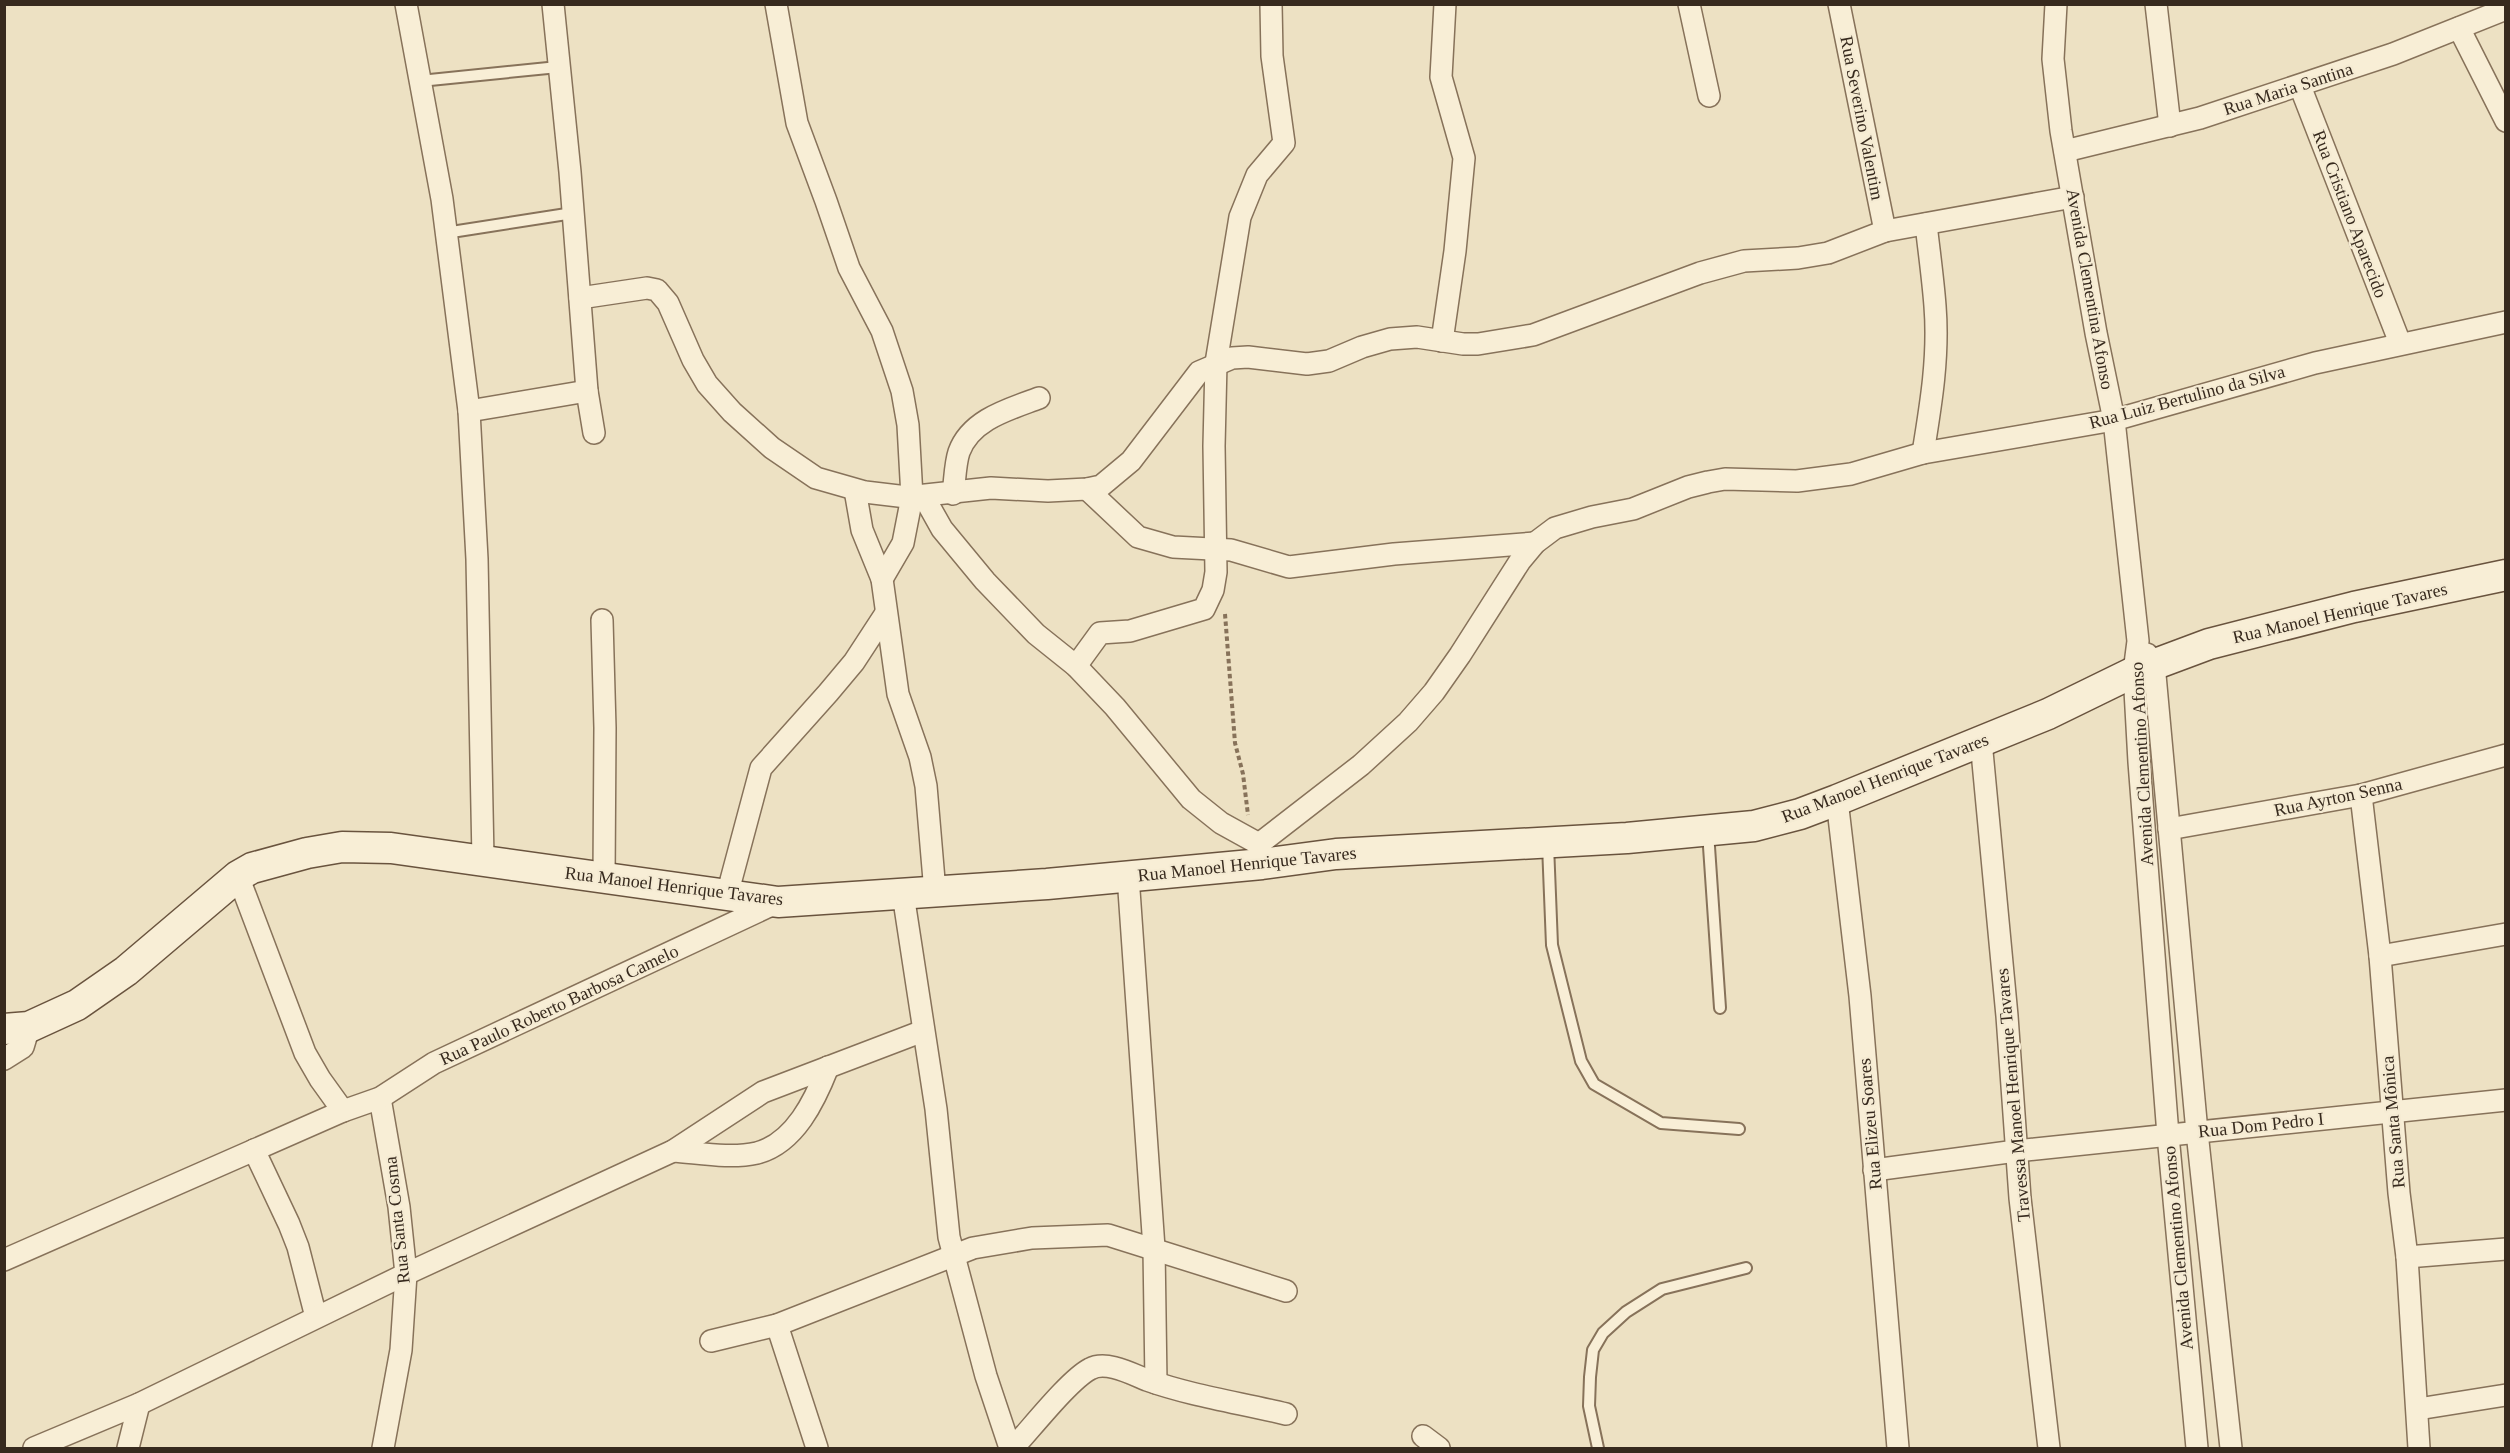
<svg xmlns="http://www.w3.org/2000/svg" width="2510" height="1453" font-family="'Times New Roman',serif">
<rect width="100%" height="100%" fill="#ede1c3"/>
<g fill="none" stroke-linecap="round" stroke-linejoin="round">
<g stroke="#87725a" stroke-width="14">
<g id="lane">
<path d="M 420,81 L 558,67"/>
<path d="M 445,233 L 573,213"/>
<path d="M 1708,832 L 1720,1008"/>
<path d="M 1548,845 L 1552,945 L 1581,1061 L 1594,1084 L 1661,1123 L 1739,1129"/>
<path d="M 1598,1448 L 1589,1406 L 1590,1377 L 1593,1350 L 1603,1333 L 1626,1312 L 1662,1289 L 1746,1268"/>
</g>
</g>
<g stroke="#87725a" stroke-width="24">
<g id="street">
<path d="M 406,4 L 442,199 L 469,411 L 477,559 L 483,859"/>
<path d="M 553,4 L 570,172 L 587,391 L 594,433"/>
<path d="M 776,4 L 797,123 L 826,201 L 849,268 L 882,331 L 902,391 L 908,425 L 912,497 L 903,543 L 882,579"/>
<path d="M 1689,4 L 1709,96"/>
<path d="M 1839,4 L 1885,231"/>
<path d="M 2056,4 L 2053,59 L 2061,131 L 2096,333 L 2114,420 L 2138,641 L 2134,672 L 2139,762 L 2168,1135 L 2197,1448"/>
<path d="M 2156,4 L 2170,126"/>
<path d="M 2459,28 L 2506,121"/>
<path d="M 2300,86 L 2400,343"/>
<path d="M 2065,151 L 2200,118 L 2393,54 L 2506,9"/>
<path d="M 580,298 L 647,288 L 657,290 L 668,303 L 693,360 L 707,384 L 732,412 L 772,448 L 816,478 L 865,492 L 907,497 L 991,488 L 1048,491 L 1087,489 L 1101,486 L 1131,461 L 1199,372 L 1232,358 L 1248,357 L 1307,364 L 1329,361 L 1362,347 L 1390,339 L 1417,337 L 1463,344 L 1478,344 L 1533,335 L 1700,273 L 1744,261 L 1798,258 L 1828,253 L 1885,231 L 2073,197"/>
<path d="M 1442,341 L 1455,251 L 1464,158 L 1441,77 L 1445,4"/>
<path d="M 469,411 L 587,391"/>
<path d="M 1923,453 C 1931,404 1939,356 1935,306 C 1933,279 1929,251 1926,224"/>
<path d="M 1087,489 L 1138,537 L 1173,547 L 1231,550 L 1289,567 L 1394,554 L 1535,543"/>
<path d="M 855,490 L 862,530 L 882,579 L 898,694 L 920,757 L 926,786 L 935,892"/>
<path d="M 953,494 C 955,480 955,464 959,452 C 971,419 1010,409 1039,398"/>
<path d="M 924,497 L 942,529 L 985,581 L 1036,634 L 1076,666 L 1115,707 L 1191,799 L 1221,823 L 1259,844 L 1261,857"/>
<path d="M 602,620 L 605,728 L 604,879"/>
<path d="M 2147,654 L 2154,664 L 2197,1132 L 2231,1448"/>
<path d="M 1076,666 L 1100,633 L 1130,631 L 1204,609 L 1213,590 L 1216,572 L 1214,446 L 1216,363 L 1240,217 L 1257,175 L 1284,143 L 1272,56 L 1271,4"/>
<path d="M 1981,741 L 2007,1016 L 2020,1198 L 2049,1448"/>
<path d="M 2361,795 L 2380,956 L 2399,1193 L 2407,1257 L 2419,1448"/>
<path d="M 1837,800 L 1860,996 L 1898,1448"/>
<path d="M 2169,829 L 2361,795 L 2506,755"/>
<path d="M 1259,844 L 1361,765 L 1408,722 L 1434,692 L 1460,655 L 1520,561 L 1535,543 L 1555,528 L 1592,517 L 1633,509 L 1688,487 L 1708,482 L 1725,479 L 1797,481 L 1851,474 L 1923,453 L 2114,420 L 2315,363 L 2506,322"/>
<path d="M 238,876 L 305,1053 L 320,1079 L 343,1111"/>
<path d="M 1128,876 L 1154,1248 L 1156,1383"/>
<path d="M 903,894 L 936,1109 L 949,1237 L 986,1376 L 1010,1448"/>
<path d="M 727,895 L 761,768 L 828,693 L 854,662 L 886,613"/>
<path d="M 2380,956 L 2506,934"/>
<path d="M 4,1059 L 23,1047 L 29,1027"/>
<path d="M 380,1098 L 399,1207 L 406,1274 L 401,1350 L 383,1448"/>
<path d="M 254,1150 L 289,1224 L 298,1247 L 316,1317"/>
<path d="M 673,1151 C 700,1153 730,1159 757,1153 C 795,1143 815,1100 828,1067"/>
<path d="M 1874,1170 L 2016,1151 L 2506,1100"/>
<path d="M 2407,1257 L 2506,1249"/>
<path d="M 4,1260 L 343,1111 L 380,1098 L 434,1063 L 778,902"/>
<path d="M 777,1325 L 817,1448"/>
<path d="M 711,1341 L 777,1325 L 973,1248 L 1032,1238 L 1108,1235 L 1286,1291"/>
<path d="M 2418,1409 L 2506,1395"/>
<path d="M 1423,1436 L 1439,1448"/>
<path d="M 34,1448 L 139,1404 L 406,1274 L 673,1151 L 763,1092 L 923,1031"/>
<path d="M 128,1448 L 139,1404"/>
<path d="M 1013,1448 C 1031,1429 1069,1380 1090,1369 C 1106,1360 1132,1374 1147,1380 C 1192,1396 1241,1403 1286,1414"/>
</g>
</g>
<g stroke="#69533e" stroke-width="33">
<path id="secondary" d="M 4,1029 L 29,1027 L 77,1005 L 126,971 L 238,876 L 252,868 L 307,853 L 342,847 L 391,848 L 778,902 L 1047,884 L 1262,864 L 1336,854 L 1627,838 L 1754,826 L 1800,814 L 1837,800 L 2048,714 L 2134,672 L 2209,644 L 2354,607 L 2506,575"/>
</g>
<path stroke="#87725a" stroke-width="4" stroke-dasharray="4.5 3" stroke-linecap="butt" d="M 1225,614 L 1235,743 L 1243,774 L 1248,815"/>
<use href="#lane" stroke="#f8eed6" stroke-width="10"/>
<use href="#street" stroke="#f8eed6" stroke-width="21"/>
<use href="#secondary" stroke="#f8eed6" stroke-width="30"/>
</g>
<g text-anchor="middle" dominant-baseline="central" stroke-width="4.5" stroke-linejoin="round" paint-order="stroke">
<g font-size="18" fill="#372a1e" stroke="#f5ebd3">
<text transform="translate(2288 89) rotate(-18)">Rua Maria Santina</text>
<text transform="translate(1862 118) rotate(79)">Rua Severino Valentim</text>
<text transform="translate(2350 214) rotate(69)">Rua Cristiano Aparecido</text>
<text transform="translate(2090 289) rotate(80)">Avenida Clementina Afonso</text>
<text transform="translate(2187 397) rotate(-15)">Rua Luiz Bertulino da Silva</text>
<text transform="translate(2340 613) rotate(-13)">Rua Manoel Henrique Tavares</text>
<text transform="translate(2142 764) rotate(-93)">Avenida Clementino Afonso</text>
<text transform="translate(1885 778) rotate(-21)">Rua Manoel Henrique Tavares</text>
<text transform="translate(2338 797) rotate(-12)">Rua Ayrton Senna</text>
<text transform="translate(1247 864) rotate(-6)">Rua Manoel Henrique Tavares</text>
<text transform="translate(674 886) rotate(7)">Rua Manoel Henrique Tavares</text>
<text transform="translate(559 1005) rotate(-25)">Rua Paulo Roberto Barbosa Camelo</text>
<text transform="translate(2013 1095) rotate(-95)">Travessa Manoel Henrique Tavares</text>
<text transform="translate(2393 1122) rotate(-95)">Rua Santa Mônica</text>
<text transform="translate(1870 1124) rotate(-95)">Rua Elizeu Soares</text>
<text transform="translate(2261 1125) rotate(-6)">Rua Dom Pedro I</text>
<text transform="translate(397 1220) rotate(-96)">Rua Santa Cosma</text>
<text transform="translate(2178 1248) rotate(-95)">Avenida Clementino Afonso</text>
</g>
</g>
<rect width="2510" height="1453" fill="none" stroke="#372a1e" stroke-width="12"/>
</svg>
